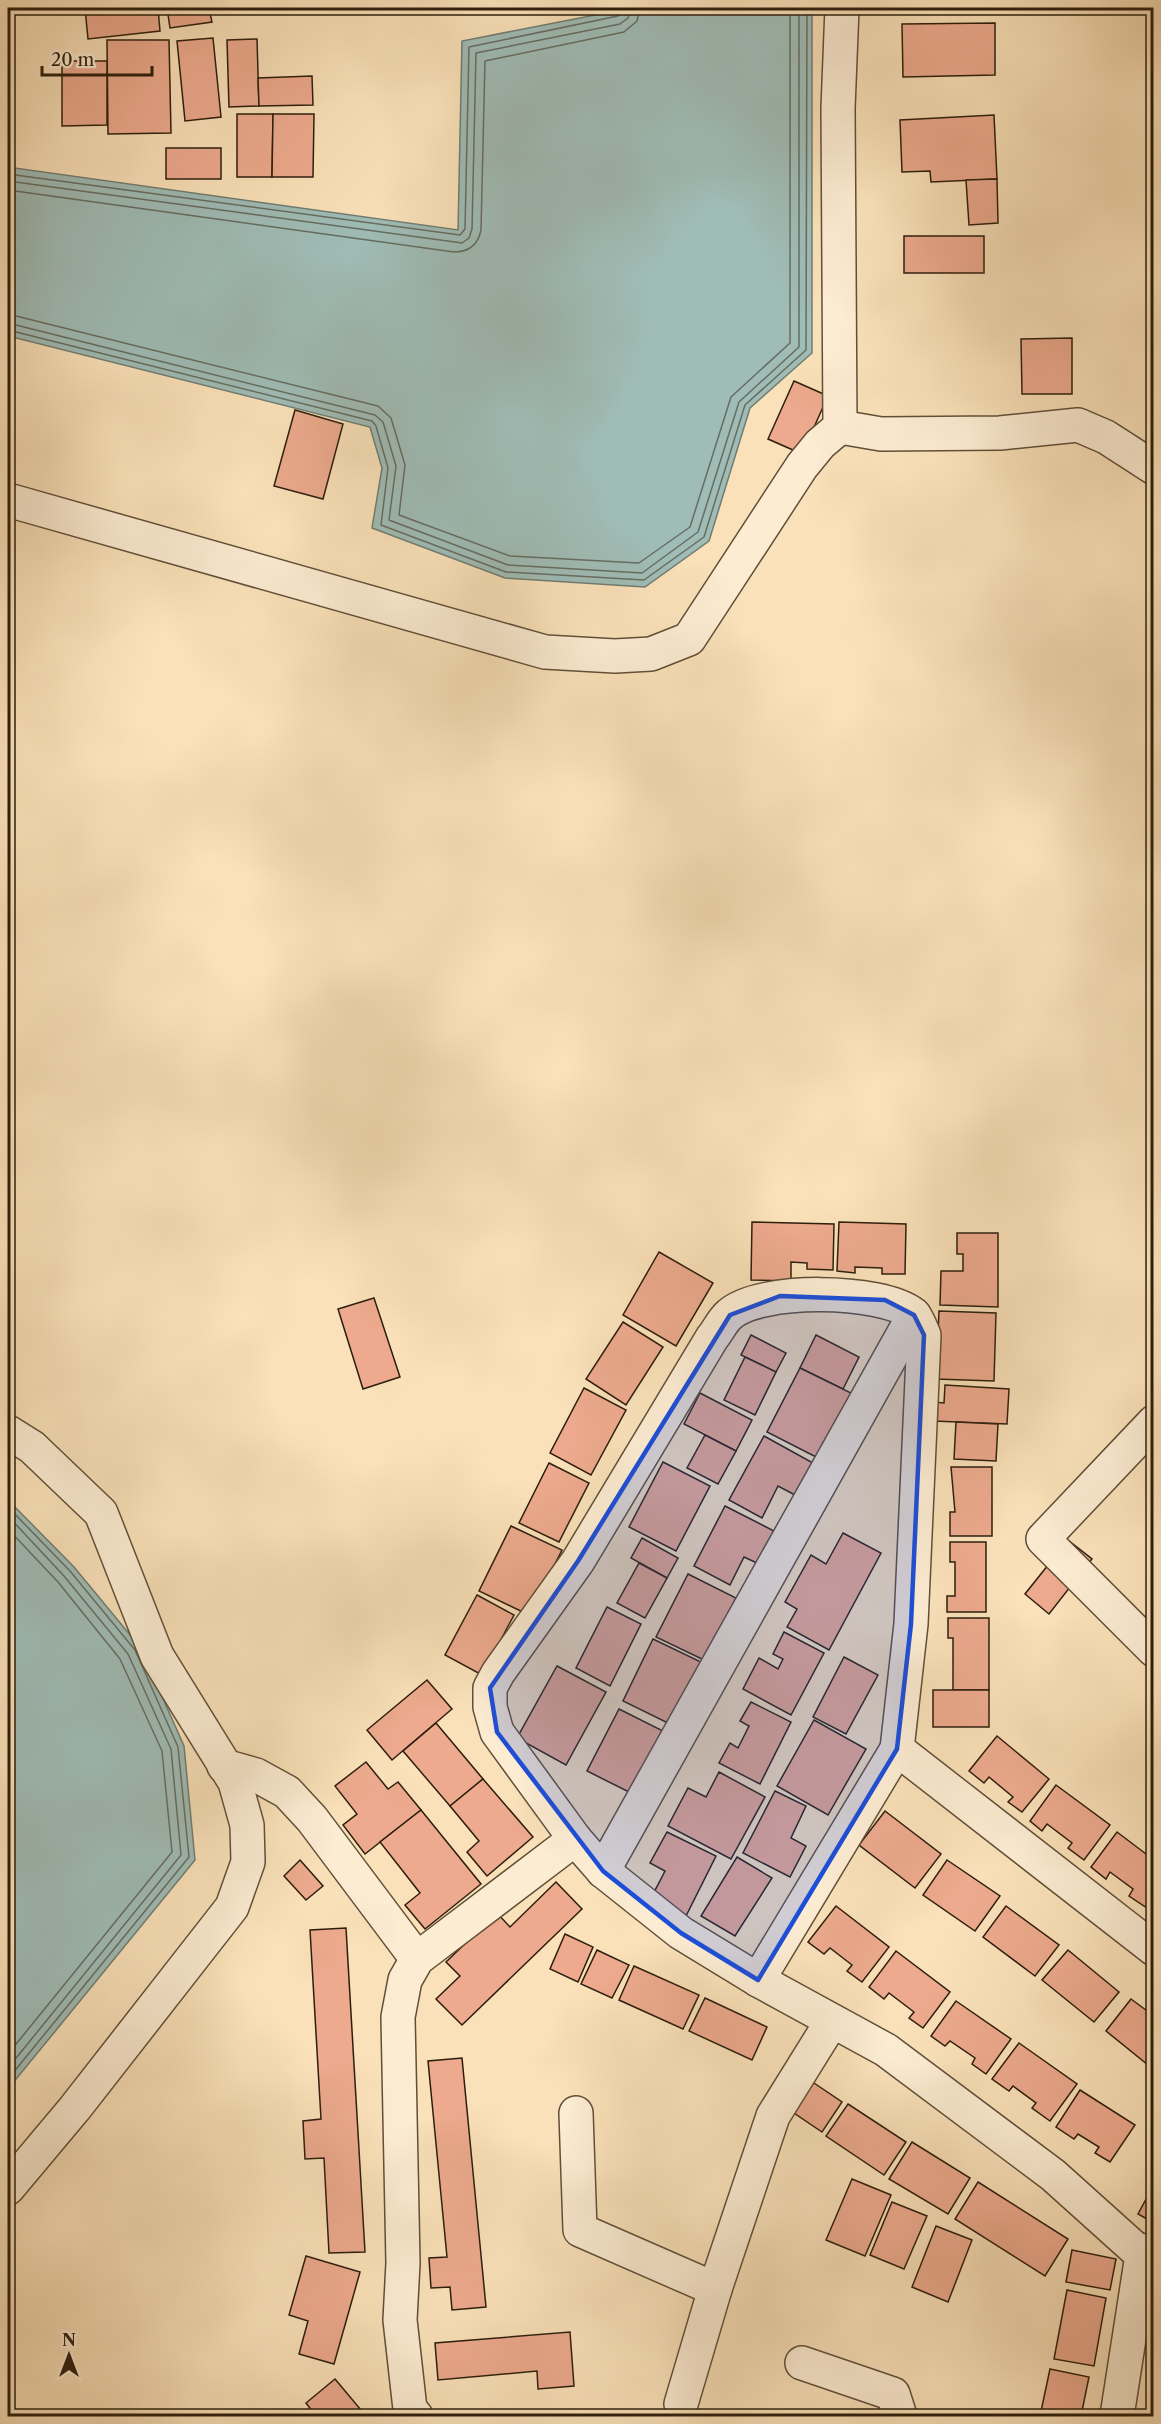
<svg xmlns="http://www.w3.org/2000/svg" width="1161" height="2424" font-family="'Libre Caslon Text',serif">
<rect width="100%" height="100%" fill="#fae1b9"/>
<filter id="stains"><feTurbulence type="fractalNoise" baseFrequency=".00333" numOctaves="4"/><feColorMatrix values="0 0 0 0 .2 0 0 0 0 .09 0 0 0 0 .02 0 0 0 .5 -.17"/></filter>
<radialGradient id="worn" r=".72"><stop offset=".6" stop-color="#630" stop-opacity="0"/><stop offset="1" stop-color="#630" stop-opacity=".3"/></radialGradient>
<g fill="#9fbcb6" stroke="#717d72" stroke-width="1.5">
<path d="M 631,8 L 812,8 L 812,353 L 750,408 L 709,541 L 645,587 L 505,578 L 372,528 L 382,468 L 370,427 L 8,336 L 8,167 L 458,230 L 462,41 Z"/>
<path d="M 8,1500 L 74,1567 L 140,1647 L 184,1746 L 195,1860 L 8,2089 Z"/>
</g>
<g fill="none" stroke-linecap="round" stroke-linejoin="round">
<g stroke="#666d61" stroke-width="1.5">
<path d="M 8,174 L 460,235 L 465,229 L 469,47 L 618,16 L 623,8"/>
<path d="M 8,181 L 462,243 L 469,238 L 472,229 L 476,53 L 620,24 L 628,18 L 631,8"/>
<path d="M 8,190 L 454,252 C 469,252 478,245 481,230 L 485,61 L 624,32 L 637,21 L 640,8"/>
<path d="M 8,314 L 378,406 L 391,418 L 405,465 L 399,515 L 510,556 L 639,563 L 690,527 L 731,397 L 790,343 L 790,8"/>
<path d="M 8,323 L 375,415 L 383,422 L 396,466 L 389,520 L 508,565 L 642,573 L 698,532 L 739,402 L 799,347 L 799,8"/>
<path d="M 8,330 L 372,421 L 376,426 L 388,468 L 381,525 L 506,572 L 644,580 L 704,537 L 745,405 L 806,350 L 807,8"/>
<path d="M 8,1507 L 70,1571 L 135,1650 L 178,1747 L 189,1857 L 8,2079"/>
<path d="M 8,1516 L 64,1576 L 128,1654 L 171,1749 L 181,1855 L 8,2068"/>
<path d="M 8,1529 L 58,1582 L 120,1659 L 162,1751 L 172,1852 L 8,2054"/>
</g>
</g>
<g fill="#edaa8e" stroke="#2d1e0c" stroke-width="1.5">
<path d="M 85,8 L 158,8 L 160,31 L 88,39 Z"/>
<path d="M 167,8 L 209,8 L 212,22 L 170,28 Z"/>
<path d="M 995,23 L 995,75 L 903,77 L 902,24 Z"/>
<path d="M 213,38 L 221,117 L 185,121 L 177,41 Z"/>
<path d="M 257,39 L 259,106 L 229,107 L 227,40 Z"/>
<path d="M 107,40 L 169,40 L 171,133 L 108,134 Z"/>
<path d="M 62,61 L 107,61 L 107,125 L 62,126 Z"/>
<path d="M 312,76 L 313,105 L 259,106 L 258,78 Z"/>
<path d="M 237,114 L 273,114 L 272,177 L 237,177 Z"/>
<path d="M 273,114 L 314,114 L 313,177 L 272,177 Z"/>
<path d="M 994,115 L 997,179 L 931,182 L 930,171 L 902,172 L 900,120 Z"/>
<rect x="166" y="148" width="55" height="31"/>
<path d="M 997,179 L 998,223 L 969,225 L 966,180 Z"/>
<rect x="904" y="236" width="80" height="37"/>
<path d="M 1072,338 L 1072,394 L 1022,394 L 1021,339 Z"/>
<path d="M 794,381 L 828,396 L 802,454 L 768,439 Z"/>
<path d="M 295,410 L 343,424 L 323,499 L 274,486 Z"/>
<path d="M 752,1222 L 834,1224 L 833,1270 L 807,1269 L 807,1263 L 791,1262 L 791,1281 L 751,1280 Z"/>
<path d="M 839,1222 L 906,1224 L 905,1274 L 882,1274 L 882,1268 L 855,1267 L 855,1273 L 837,1271 Z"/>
<path d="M 957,1233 L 998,1233 L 998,1307 L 940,1305 L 941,1271 L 963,1271 L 963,1254 L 957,1254 Z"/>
<path d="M 659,1252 L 713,1283 L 676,1346 L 623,1315 Z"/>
<path d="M 374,1298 L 400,1377 L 363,1389 L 338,1309 Z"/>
<path d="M 939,1311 L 996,1313 L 994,1381 L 936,1379 Z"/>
<path d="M 623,1322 L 663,1347 L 626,1405 L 586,1379 Z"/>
<path d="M 751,1335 L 786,1353 L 776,1372 L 741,1355 Z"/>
<path d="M 816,1335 L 859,1357 L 843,1389 L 800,1368 Z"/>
<path d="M 745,1357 L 776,1372 L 755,1415 L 724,1400 Z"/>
<path d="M 800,1368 L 851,1393 L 818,1458 L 767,1432 Z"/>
<path d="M 945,1385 L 1009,1389 L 1007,1424 L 933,1421 L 934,1402 L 944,1403 Z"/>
<path d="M 584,1388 L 626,1410 L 591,1475 L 550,1453 Z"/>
<path d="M 700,1393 L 752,1420 L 736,1451 L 684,1424 Z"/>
<path d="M 956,1422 L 998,1424 L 996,1461 L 954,1459 Z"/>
<path d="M 705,1435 L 736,1451 L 718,1484 L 687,1468 Z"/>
<path d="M 764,1436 L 813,1463 L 795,1495 L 778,1486 L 762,1518 L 729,1500 Z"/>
<path d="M 663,1462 L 710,1486 L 676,1551 L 629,1527 Z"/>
<path d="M 549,1463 L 589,1483 L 559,1542 L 519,1523 Z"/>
<path d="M 951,1467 L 992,1467 L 992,1536 L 950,1536 L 950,1512 L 955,1512 Z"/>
<path d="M 725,1506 L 776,1532 L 759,1564 L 744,1557 L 730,1585 L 694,1566 Z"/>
<path d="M 511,1526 L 562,1550 L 529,1615 L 479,1591 Z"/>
<path d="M 843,1533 L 881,1553 L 829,1650 L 787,1627 L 797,1609 L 785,1602 L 811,1555 L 826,1564 Z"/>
<path d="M 642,1538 L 678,1558 L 667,1578 L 631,1558 Z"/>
<path d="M 1068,1540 L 1092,1559 L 1049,1614 L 1025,1594 Z"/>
<path d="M 950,1542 L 986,1542 L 986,1612 L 947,1612 L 947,1596 L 955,1596 L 955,1562 L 950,1562 Z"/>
<path d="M 639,1563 L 667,1578 L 645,1618 L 617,1603 Z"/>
<path d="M 688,1574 L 736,1598 L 704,1660 L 656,1637 Z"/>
<path d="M 477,1595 L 514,1615 L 482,1675 L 445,1655 Z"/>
<path d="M 607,1607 L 641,1624 L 610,1686 L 576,1668 Z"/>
<path d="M 948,1618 L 989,1618 L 989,1690 L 953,1690 L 953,1638 L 948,1638 Z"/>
<path d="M 784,1632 L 824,1653 L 791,1715 L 743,1689 L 759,1658 L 778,1669 L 783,1659 L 773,1654 Z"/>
<path d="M 653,1639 L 703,1663 L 672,1725 L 623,1701 Z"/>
<path d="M 844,1657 L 878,1675 L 846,1734 L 813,1717 Z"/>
<path d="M 557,1666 L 606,1692 L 566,1765 L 517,1738 Z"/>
<path d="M 427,1680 L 452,1709 L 392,1760 L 367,1730 Z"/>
<rect x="933" y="1690" width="56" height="37"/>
<path d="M 751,1702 L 791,1722 L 760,1784 L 719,1763 L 730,1743 L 738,1748 L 749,1726 L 740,1721 Z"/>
<path d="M 619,1709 L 667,1733 L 635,1795 L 587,1771 Z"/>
<path d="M 814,1720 L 866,1749 L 828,1815 L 777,1786 Z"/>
<path d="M 436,1723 L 483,1779 L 450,1806 L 403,1751 Z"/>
<path d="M 997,1736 L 1049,1779 L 1022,1812 L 1008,1802 L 1013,1797 L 989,1777 L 984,1783 L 969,1771 Z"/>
<path d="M 366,1762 L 388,1789 L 398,1782 L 421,1810 L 365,1854 L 343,1825 L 357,1814 L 335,1786 Z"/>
<path d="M 719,1772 L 765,1797 L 731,1859 L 668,1826 L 688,1788 L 706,1797 Z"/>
<path d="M 483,1779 L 533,1837 L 487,1876 L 467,1852 L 479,1841 L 450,1806 Z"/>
<path d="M 1056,1785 L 1110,1825 L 1084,1860 L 1068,1848 L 1072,1843 L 1047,1824 L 1042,1831 L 1030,1821 Z"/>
<path d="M 775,1791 L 806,1806 L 791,1838 L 806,1846 L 790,1877 L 743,1853 Z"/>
<path d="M 421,1810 L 481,1884 L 425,1929 L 405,1905 L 420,1893 L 380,1842 Z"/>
<path d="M 885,1811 L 941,1854 L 915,1888 L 859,1845 Z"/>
<path d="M 667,1832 L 716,1856 L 685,1918 L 650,1900 L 665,1871 L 650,1863 Z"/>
<path d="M 1117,1832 L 1154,1860 L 1154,1899 L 1147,1908 L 1129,1896 L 1133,1889 L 1110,1872 L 1106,1879 L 1091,1867 Z"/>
<path d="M 737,1857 L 772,1878 L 735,1936 L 701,1916 Z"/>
<path d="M 300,1860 L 323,1886 L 306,1900 L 284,1876 Z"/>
<path d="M 947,1860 L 1000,1896 L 975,1931 L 923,1895 Z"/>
<path d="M 556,1882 L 582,1909 L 462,2025 L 436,1999 L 460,1976 L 446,1962 L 497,1913 L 510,1927 Z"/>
<path d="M 836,1906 L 889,1947 L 862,1982 L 847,1971 L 852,1965 L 830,1948 L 824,1954 L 808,1942 Z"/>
<path d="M 1006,1906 L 1059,1945 L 1035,1976 L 983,1937 Z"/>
<path d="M 346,1928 L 365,2252 L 329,2253 L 324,2158 L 305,2159 L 303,2121 L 321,2119 L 310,1930 Z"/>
<path d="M 565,1934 L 593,1947 L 578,1982 L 550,1969 Z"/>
<path d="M 597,1950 L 629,1965 L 612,1998 L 581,1984 Z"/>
<path d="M 1068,1950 L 1119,1992 L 1094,2022 L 1042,1980 Z"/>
<path d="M 896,1951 L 950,1992 L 923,2028 L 909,2018 L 914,2012 L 889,1993 L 884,1999 L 869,1987 Z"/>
<path d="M 634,1966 L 699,1995 L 683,2029 L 619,2000 Z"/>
<path d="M 705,1998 L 767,2027 L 752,2060 L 689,2031 Z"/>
<path d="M 1131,1999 L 1154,2016 L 1153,2069 L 1106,2031 Z"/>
<path d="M 956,2001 L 1011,2039 L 986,2074 L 972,2064 L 975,2058 L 950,2041 L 945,2046 L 931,2036 Z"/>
<path d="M 1019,2043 L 1077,2084 L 1050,2121 L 1032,2108 L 1036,2103 L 1013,2086 L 1009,2091 L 992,2079 Z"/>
<path d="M 462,2058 L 486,2307 L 452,2310 L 450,2287 L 431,2288 L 429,2258 L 447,2257 L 428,2061 Z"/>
<path d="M 811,2081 L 842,2102 L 822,2132 L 791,2111 Z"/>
<path d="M 1080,2090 L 1135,2125 L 1110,2162 L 1095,2153 L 1099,2147 L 1078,2134 L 1074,2139 L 1056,2127 Z"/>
<path d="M 848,2104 L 906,2142 L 884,2175 L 826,2136 Z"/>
<path d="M 912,2142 L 970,2178 L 948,2214 L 889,2179 Z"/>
<path d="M 852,2179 L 891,2195 L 865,2256 L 826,2240 Z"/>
<path d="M 978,2182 L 1068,2239 L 1045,2276 L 955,2219 Z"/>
<path d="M 1150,2192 L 1154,2194 L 1154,2223 L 1138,2214 Z"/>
<path d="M 892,2202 L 927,2216 L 904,2269 L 870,2255 Z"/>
<path d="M 936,2226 L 972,2240 L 948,2302 L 912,2287 Z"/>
<path d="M 1072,2250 L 1116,2259 L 1110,2290 L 1066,2282 Z"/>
<path d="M 306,2256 L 360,2272 L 334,2364 L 299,2354 L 308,2321 L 289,2315 Z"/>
<path d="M 1067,2290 L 1106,2298 L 1094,2366 L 1054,2359 Z"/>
<path d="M 570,2332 L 574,2386 L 538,2389 L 537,2371 L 438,2380 L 435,2343 Z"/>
<path d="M 1050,2369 L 1089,2377 L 1081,2416 L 1040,2416 Z"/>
<path d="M 335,2379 L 366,2416 L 316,2416 L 306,2403 Z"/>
</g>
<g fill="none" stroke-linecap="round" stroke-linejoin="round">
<g stroke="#604f37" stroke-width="36">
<g id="minor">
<path d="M 840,427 L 881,434 L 1000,433 L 1078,425 L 1106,437 L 1154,468"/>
<path d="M 8,500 L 545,652 L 615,656 L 651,654 L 689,639 L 802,466 L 820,444 L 840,427 L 838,108 L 842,8"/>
<path d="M 1154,1422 L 1043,1539 L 1154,1650"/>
<path d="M 8,1432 L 32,1447 L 101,1513 L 157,1656 L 235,1782 L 247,1825 L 248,1862 L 232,1907 L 75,2108 L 8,2188"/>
<path d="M 224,1766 L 256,1775 L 287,1792 L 312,1819 L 417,1959"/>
<path d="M 603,1871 L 914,1315"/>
<path d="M 1154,1949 L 897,1749 L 911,1624 L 924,1335 C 921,1329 918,1319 913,1314 C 881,1289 759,1287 729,1315 C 722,1321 718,1331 712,1338 L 578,1561 L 498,1673 L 490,1688 L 490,1707 L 497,1732 L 575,1839 L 603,1871 L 681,1933 L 758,1980 L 886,2050 L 1053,2175 L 1142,2255 L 1154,2276"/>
<path d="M 758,1980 L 897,1749"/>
<path d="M 576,2113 L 580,2230 L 715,2289"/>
<path d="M 802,2363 L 893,2394 L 900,2416"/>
<path d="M 681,2404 L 715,2289 L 773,2116 L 832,2021"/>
<path d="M 416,2416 L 410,2409 L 400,2320 L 403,2263 L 398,2017 L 405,1980 L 417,1959 L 575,1839"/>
<path d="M 1117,2416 L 1142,2255 L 1149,2250"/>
</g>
</g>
<use href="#minor" stroke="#fcecd2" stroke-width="33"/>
</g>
<path fill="#1d4ed8" fill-opacity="0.2" stroke="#1d4ed8" stroke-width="4.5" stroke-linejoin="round" d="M 780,1296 L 885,1300 L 914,1315 L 924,1335 L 911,1624 L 897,1749 L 758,1980 L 681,1933 L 603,1871 L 497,1732 L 490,1688 L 578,1561 L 730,1315 Z"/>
<rect width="1161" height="2424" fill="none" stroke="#fae1b9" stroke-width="30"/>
<rect x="9" y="9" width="1143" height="2406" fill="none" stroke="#2d1e0c" stroke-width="3"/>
<rect x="15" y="15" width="1131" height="2394" fill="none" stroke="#2d1e0c" stroke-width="1.5"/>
<g transform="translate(69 2355)" stroke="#fcecd2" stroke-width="4.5" paint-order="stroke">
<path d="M0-4.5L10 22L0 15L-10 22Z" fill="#2d1e0c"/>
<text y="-9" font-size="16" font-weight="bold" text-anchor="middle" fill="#2d1e0c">N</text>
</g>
<path d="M42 66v9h110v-9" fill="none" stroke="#2d1e0c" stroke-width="3"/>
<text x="51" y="66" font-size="18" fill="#2d1e0c" stroke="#fcecd2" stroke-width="4.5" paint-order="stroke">20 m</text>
<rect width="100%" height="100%" filter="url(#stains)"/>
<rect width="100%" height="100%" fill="url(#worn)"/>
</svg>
